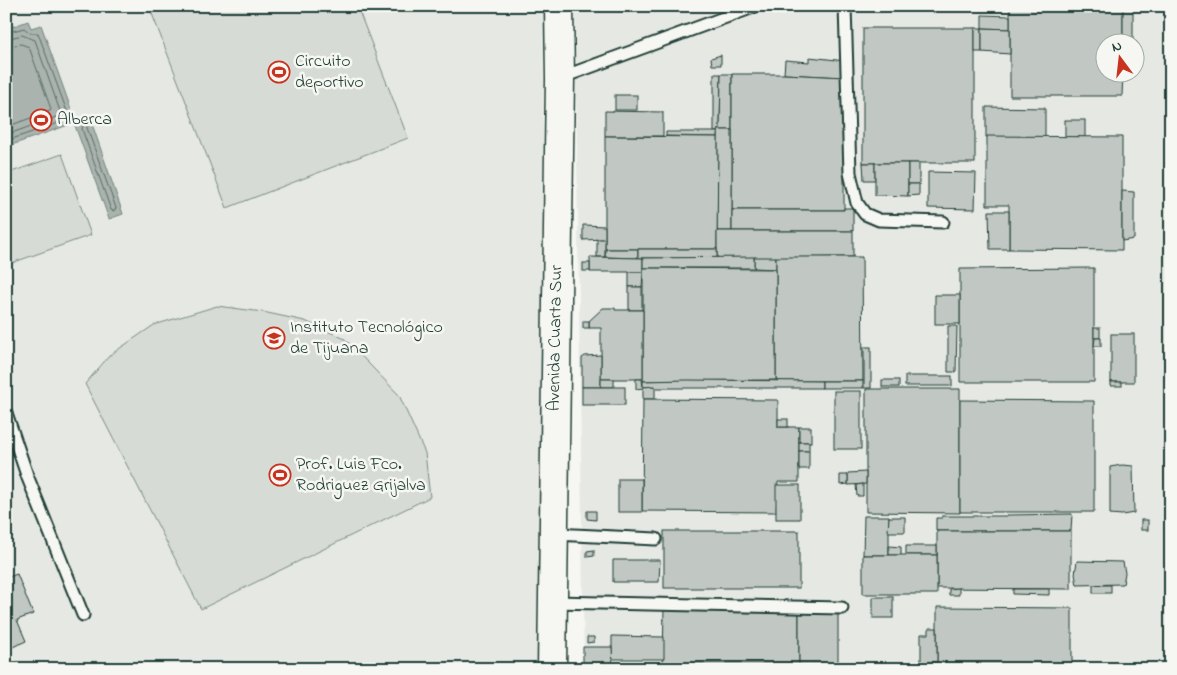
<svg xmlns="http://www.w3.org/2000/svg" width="1177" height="675" font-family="'Indie Flower',sans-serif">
<rect width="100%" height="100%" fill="#f6f6f2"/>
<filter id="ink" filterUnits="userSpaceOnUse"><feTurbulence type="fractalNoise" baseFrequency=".02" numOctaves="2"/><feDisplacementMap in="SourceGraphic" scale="10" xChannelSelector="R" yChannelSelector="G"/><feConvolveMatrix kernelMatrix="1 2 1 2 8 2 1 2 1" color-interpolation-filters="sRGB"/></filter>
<g filter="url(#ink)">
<g fill="#e6e8e4" fill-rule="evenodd">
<path d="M 6,6 L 544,6 L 540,669 L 6,669 Z"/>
<path d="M 575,6 L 1171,6 L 1171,669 L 584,669 ZM 1104,42 L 1134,42 L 1134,72 L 1104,72 Z"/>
</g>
<g fill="#d6dbd6" stroke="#7a8c85">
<path d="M 149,6 L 357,6 L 408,138 L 227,208 Z"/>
<path d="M 62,154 L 91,235 L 6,265 L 6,174 Z"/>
<path d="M 217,306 L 263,312 L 305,321 L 345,339 L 399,395 L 425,453 L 430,497 L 201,609 L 85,384 L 110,355 L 154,325 Z"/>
</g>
<path fill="#aab3ae" stroke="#72847d" d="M 28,21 L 31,28 L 41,25 L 76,123 L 90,118 L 123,214 L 109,219 L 74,123 L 6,147 L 6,29 Z"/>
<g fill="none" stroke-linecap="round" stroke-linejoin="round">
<g stroke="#576c65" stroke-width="1">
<path d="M 6,33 L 24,28 L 30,33 L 38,33 L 69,117 L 67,120 L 6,141"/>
<path d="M 6,39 L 22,35 L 35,40 L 61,114 L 59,116 L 6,135"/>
<path d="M 6,47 L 21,44 L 29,47 L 51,109 L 50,111 L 6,127"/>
<path d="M 86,125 L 116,208 L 114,211 L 111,210 L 82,129 L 83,126 Z"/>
</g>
</g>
<g fill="#c1c8c3" stroke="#1f3d34">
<path d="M 1010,6 L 1123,6 L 1123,42 L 1104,42 L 1104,72 L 1123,72 L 1122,96 L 1010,96 Z"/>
<rect x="1123" y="6" width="10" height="35"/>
<path d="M 982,15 L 1010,16 L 1010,29 L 982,28 Z"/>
<rect x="863" y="28" width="112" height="135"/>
<rect x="975" y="28" width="7" height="24"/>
<path d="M 982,28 L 1010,29 L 1010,54 L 982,52 Z"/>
<path d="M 721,55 L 721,65 L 712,65 L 711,58 Z"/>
<path d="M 809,57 L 846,61 L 844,77 L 784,74 L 785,60 L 809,62 Z"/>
<path d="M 714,74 L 721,74 L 720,130 L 718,130 L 718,132 L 714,132 Z"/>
<path d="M 721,74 L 732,74 L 732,130 L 720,130 Z"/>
<path d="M 732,74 L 784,74 L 844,77 L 844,210 L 732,210 Z"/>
<rect x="615" y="95" width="22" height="15"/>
<path d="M 986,107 L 1045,108 L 1045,137 L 986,137 Z"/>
<path d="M 605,111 L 663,112 L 663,136 L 605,136 Z"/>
<rect x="1065" y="120" width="20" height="17"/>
<path d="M 718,130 L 732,130 L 732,231 L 717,231 Z"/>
<path d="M 666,132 L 718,132 L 718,137 L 666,136 Z"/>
<path d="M 605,136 L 718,137 L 717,249 L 605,249 Z"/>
<path d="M 987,136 L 1122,137 L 1122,250 L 1009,249 L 1009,205 L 987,205 Z"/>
<path d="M 863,163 L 875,163 L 875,180 L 864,180 Z"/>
<path d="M 875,163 L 908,163 L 908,196 L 875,195 Z"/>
<rect x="908" y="163" width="11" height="21"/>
<path d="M 928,172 L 976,173 L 975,209 L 928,208 Z"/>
<path d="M 908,184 L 919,184 L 919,195 L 908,196 Z"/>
<path d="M 1122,191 L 1134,192 L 1134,239 L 1122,241 Z"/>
<path d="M 844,208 L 853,208 L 853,231 L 732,231 L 732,210 L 844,210 Z"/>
<path d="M 989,211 L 1009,211 L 1009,249 L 990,249 Z"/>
<path d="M 583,225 L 605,226 L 605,239 L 583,240 Z"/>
<path d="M 717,231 L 853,231 L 853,257 L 717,258 Z"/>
<rect x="597" y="239" width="8" height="18"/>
<path d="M 606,249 L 638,249 L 638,258 L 605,257 Z"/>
<rect x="638" y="249" width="79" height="9"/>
<path d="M 590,257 L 643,258 L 643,272 L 590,272 Z"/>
<path d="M 754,257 L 776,257 L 776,269 L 754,268 Z"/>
<path d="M 754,257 L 754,268 L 643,268 L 643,258 Z"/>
<path d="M 776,257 L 862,257 L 863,381 L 776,381 Z"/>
<rect x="583" y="263" width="7" height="8"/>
<path d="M 643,268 L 776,269 L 776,380 L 643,381 Z"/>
<path d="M 1094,268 L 1094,382 L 960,382 L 960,269 Z"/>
<path d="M 629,272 L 643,272 L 642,287 L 629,287 Z"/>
<rect x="629" y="287" width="13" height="23"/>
<rect x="935" y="295" width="25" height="29"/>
<path d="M 603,308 L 615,308 L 615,310 L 643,310 L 643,379 L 601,379 L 601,328 L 589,328 L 589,321 Z"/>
<rect x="583" y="321" width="6" height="7"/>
<path d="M 948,326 L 957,326 L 956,372 L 948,372 Z"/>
<rect x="1094" y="328" width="6" height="10"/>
<rect x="1111" y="334" width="23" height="48"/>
<path d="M 1095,338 L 1101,338 L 1101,346 L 1094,346 Z"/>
<rect x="864" y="347" width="7" height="41"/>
<path d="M 601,355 L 601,387 L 582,387 L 582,358 L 585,356 Z"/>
<rect x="905" y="376" width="47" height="10"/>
<rect x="601" y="379" width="13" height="8"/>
<path d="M 636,379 L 642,379 L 643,388 L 636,389 Z"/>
<path d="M 686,380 L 822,381 L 822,388 L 655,388 L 655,386 L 643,387 L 643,381 Z"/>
<rect x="882" y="380" width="17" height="7"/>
<rect x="822" y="381" width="41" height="7"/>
<rect x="1111" y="382" width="11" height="4"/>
<path d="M 655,386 L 655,399 L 643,399 L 643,387 Z"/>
<rect x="582" y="387" width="43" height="18"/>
<path d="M 866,389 L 960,389 L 960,513 L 866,512 Z"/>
<rect x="834" y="391" width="27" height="58"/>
<path d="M 643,399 L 778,400 L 778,427 L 799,427 L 799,482 L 778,482 L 776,512 L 642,511 Z"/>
<path d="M 960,400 L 1094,401 L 1094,512 L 960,512 Z"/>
<rect x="778" y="419" width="10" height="8"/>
<rect x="799" y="427" width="12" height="15"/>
<rect x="799" y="442" width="10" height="9"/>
<rect x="799" y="451" width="10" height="18"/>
<path d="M 1122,465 L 1133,466 L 1134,513 L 1122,515 L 1110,514 L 1110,467 Z"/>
<path d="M 866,472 L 866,484 L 848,485 L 848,473 Z"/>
<path d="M 840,475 L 848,475 L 848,484 L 840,485 Z"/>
<rect x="618" y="479" width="24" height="33"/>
<path d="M 863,484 L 863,496 L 857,496 L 856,485 Z"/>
<rect x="776" y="485" width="24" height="34"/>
<path d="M 587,511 L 596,511 L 596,520 L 587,519 Z"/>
<path d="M 1072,514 L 1071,531 L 936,531 L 936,518 L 942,518 L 942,516 L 1007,516 L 1007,515 Z"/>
<path d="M 864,516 L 889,516 L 889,555 L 863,555 Z"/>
<path d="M 889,517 L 905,517 L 905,532 L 888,532 Z"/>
<rect x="1141" y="520" width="7" height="10"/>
<rect x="664" y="531" width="135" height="57"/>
<path d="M 937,531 L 1071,531 L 1071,589 L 937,588 Z"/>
<path d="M 889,546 L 901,547 L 901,555 L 889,555 Z"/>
<rect x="906" y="546" width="31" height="9"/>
<path d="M 594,550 L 594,556 L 587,557 L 587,551 Z"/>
<rect x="863" y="555" width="74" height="39"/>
<path d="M 613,560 L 660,560 L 659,582 L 613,582 Z"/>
<path d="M 1077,561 L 1123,562 L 1125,573 L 1123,584 L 1077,585 L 1075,574 Z"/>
<path d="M 17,574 L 33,614 L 17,620 L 26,641 L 6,650 L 6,578 Z"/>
<rect x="1093" y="585" width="18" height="8"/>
<path d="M 959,588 L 959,595 L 949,595 L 949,589 Z"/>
<path d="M 1013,589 L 1049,589 L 1049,595 L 1013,594 Z"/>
<rect x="873" y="597" width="20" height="21"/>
<path d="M 664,607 L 799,607 L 799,665 L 663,664 Z"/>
<path d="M 937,607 L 1072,608 L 1072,665 L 937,664 Z"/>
<path d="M 799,613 L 838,614 L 838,664 L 799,664 Z"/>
<path d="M 929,628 L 937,628 L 937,662 L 921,662 L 921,634 L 929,634 Z"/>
<path d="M 612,636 L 664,637 L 664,659 L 612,659 Z"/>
<path d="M 587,637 L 594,637 L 594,642 L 587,643 Z"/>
<path d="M 583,647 L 612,647 L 613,669 L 583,669 Z"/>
<path d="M 663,664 L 800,664 L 800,669 L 664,669 Z"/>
<path d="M 1049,664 L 1060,665 L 1059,669 L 1049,669 Z"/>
</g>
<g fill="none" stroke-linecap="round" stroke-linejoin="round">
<g stroke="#1f3d34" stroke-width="15">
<g id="service">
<path d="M 845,6 L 850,173 L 857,203 L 865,214 L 879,220 L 943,222"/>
<path d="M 560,78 L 756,6"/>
<path d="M 6,413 L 28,478 L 83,615"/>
<path d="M 554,534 L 656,539"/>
<path d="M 553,602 L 842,608"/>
</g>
</g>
<g stroke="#1f3d34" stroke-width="31">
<path id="tertiary" d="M 552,669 L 560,79 L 559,6"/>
</g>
<path stroke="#1f3d34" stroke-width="3" stroke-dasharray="1 4" stroke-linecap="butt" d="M 6,9 L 13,6"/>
<use href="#service" stroke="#f6f6f2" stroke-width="11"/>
<use href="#tertiary" stroke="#f6f6f2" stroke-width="28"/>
</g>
</g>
<defs>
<g id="stadium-ring" transform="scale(1.125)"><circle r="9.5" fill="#f6f6f2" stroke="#c8321e" stroke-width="1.5"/><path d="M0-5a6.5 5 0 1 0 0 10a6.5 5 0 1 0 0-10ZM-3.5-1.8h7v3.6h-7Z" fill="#c8321e"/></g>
<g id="university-ring" transform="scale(1.125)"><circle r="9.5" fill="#f6f6f2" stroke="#c8321e" stroke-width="1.5"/><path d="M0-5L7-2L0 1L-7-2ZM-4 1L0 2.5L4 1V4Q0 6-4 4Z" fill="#c8321e"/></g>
</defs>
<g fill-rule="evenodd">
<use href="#stadium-ring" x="279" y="72"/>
<use href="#stadium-ring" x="41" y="120"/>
<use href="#university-ring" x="274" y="338"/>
<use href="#stadium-ring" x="280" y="475"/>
</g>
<g text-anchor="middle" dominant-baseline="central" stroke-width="5" stroke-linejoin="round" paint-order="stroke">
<g font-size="18" fill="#1f3d34" stroke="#f6f6f2" text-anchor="start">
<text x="295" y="62">Circuito<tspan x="295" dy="21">deportivo</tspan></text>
<text x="57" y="120">Alberca</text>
<text x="290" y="328">Instituto Tecnológico<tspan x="290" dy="21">de Tijuana</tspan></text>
<text x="296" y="465">Prof. Luis Fco.<tspan x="296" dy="21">Rodriguez Grijalva</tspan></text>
</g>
<g font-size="18" fill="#1f3d34" stroke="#f6f6f2">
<text transform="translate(556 338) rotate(-89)">Avenida Cuarta Sur</text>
</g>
</g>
<rect width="1177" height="675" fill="none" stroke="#f6f6f2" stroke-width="25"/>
<rect x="12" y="12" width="1152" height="650" fill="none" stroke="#1f3d34" stroke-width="2" filter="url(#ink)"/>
<g transform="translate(1120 58) rotate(345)"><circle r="24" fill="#f6f6f2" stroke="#a0aca6"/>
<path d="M0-4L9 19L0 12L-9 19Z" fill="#c8321e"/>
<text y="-8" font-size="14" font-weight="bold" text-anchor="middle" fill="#1f3d34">N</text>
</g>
</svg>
